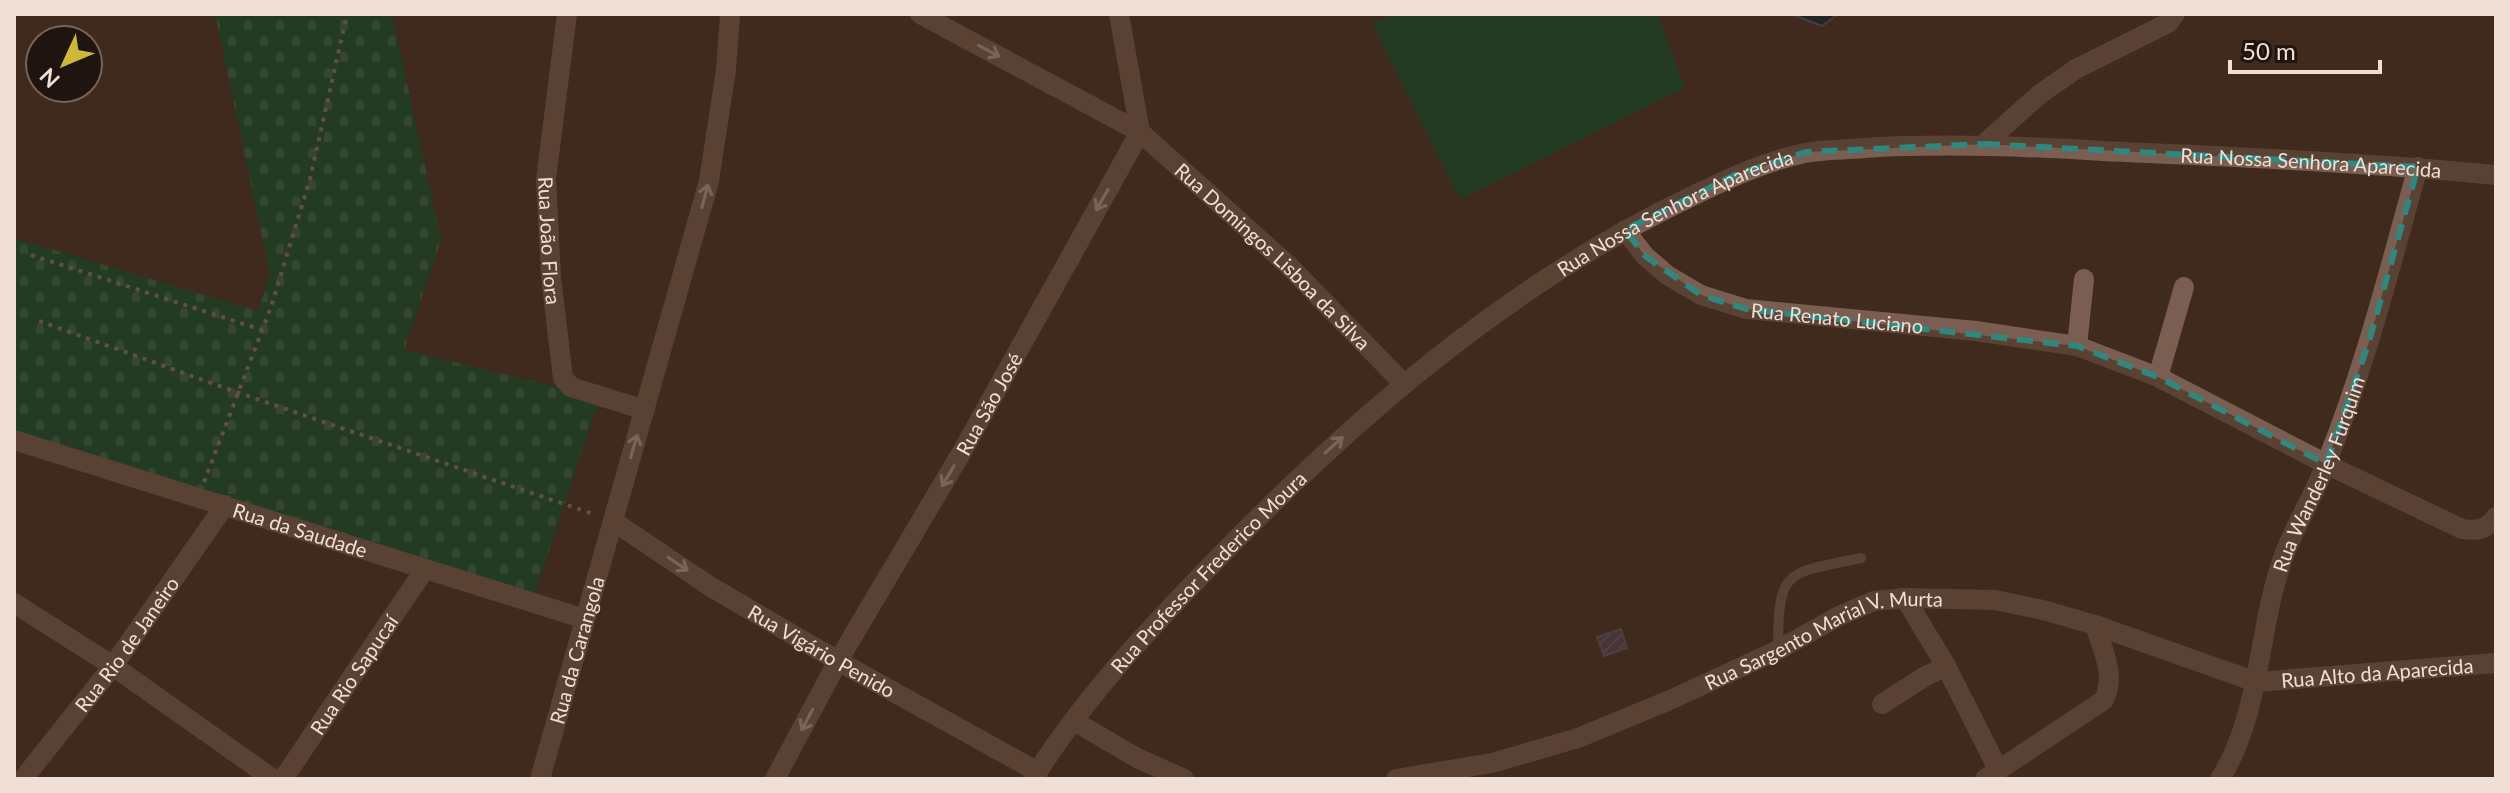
<svg xmlns="http://www.w3.org/2000/svg" width="2510" height="793" font-family="Lato,sans-serif">
<defs>
<pattern id="cemetery-stones" width="16" height="16" patternUnits="userSpaceOnUse" patternTransform="scale(2)"><rect width="16" height="16" fill="#03502c"/><path d="M2 7V4a2 2 0 0 1 4 0v3zM10 15v-3a2 2 0 0 1 4 0v3z" fill="#28694a"/></pattern>
<pattern id="building-hatch" width="6" height="6" patternUnits="userSpaceOnUse" patternTransform="scale(2)"><rect width="6" height="6" fill="#4f4259"/><path d="M-1 1l2-2M0 6l6-6M5 7l2-2" fill="none" stroke="#695d70"/></pattern>
</defs>
<rect width="100%" height="100%" fill="#40291d"/>
<path fill="url(#cemetery-stones)" d="M 215,14 L 392,14 L 441,240 L 404,350 L 600,397 L 533,601 L 14,431 L 14,238 L 258,311 L 270,275 Z"/>
<path fill="#03502c" d="M 1393,14 L 1658,14 L 1685,88 L 1460,200 L 1372,24 Z"/>
<path fill="#021d30" stroke="#495762" stroke-width="2" d="M 1791,14 L 1838,14 L 1822,26 Z"/>
<path fill="url(#building-hatch)" stroke="#64576f" stroke-width="2" d="M 1621,629 L 1627,648 L 1604,656 L 1597,637 Z"/>
<g fill="none" stroke-linecap="round" stroke-linejoin="round">
<g stroke="#8e7a70" stroke-width="4" stroke-dasharray="4 6" stroke-linecap="butt">
<path d="M 31,255 L 262,330"/>
<path d="M 39,321 L 239,393 L 596,515"/>
<path d="M 204,482 L 271,307 L 310,179 L 347,14"/>
</g>
<path stroke="#795e51" stroke-width="10" d="M 1778,650 C 1778,567 1786,574 1861,558"/>
<g stroke="#795e51" stroke-width="20">
<path id="s1" d="M 567,14 L 546,179 L 551,277 L 563,378 L 571,387 L 645,410"/>
<path id="s2" d="M 1140,132 L 1289,266 L 1404,384"/>
<path d="M 1984,144 L 2040,94 L 2076,69 L 2168,23 L 2175,14"/>
<path id="s3" d="M 1625,230 L 1645,256 L 1667,275 L 1701,295 L 1746,309 L 1976,331 L 2077,346 L 2158,377 L 2326,464 L 2462,529 C 2478,531 2486,530 2496,517"/>
<path d="M 2077,346 L 2084,279"/>
<path d="M 2158,377 L 2184,287"/>
<path id="s4" d="M 14,440 L 585,619"/>
<path id="s5" d="M 613,521 L 711,587 L 838,661 L 1038,772"/>
<path d="M 1905,598 L 1946,666 L 1998,769"/>
<path d="M 14,603 L 113,666 L 273,779"/>
<path d="M 1882,704 L 1924,677 L 1946,666"/>
<path d="M 1074,721 L 1137,758 L 1184,779"/>
<path id="s6" d="M 23,779 L 113,666 L 225,505"/>
<path id="s7" d="M 283,779 L 425,569"/>
<path id="s8" d="M 1396,779 L 1492,763 L 1578,738 L 1670,700 L 1778,650 L 1839,616 L 1874,601 L 1905,598 L 1995,600 L 2043,610 L 2095,625 L 2256,682 L 2496,663"/>
<path d="M 1985,779 L 2104,700 C 2116,675 2103,651 2095,625"/>
<path id="s9" d="M 2220,779 C 2262,711 2257,631 2283,558 C 2295,525 2314,495 2326,464 C 2365,368 2390,267 2418,167"/>
</g>
<path stroke="#795e51" stroke-width="20" id="s10" d="M 1033,779 C 1084,697 1153,625 1220,556 C 1353,420 1499,293 1670,207 C 1713,186 1757,163 1805,153 C 1824,149 1845,150 1864,148 C 1944,143 2023,146 2103,151 C 2234,157 2366,162 2496,175"/>
<g stroke="#795e51" stroke-width="20">
<path d="M 920,14 L 1140,132"/>
<path id="s11" d="M 540,779 L 709,181 L 726,70 L 730,14"/>
<path id="s12" d="M 775,779 L 838,661 L 963,450 L 1140,132 L 1119,14"/>
</g>
</g>
<defs><path id="oneway-shaft" d="M-6 0H5M1.5-3L5.5 0L1.5 3" fill="none" stroke-width="1.6" stroke-linecap="round" stroke-linejoin="round" transform="scale(2)"/></defs>
<g stroke="#c0aba1">
<use href="#oneway-shaft" transform="translate(989 51) rotate(28)"/>
<use href="#oneway-shaft" transform="translate(705 196) rotate(-75)"/>
<use href="#oneway-shaft" transform="translate(1102 200) rotate(120)"/>
<use href="#oneway-shaft" transform="translate(1334 445) rotate(-42)"/>
<use href="#oneway-shaft" transform="translate(634 446) rotate(-74)"/>
<use href="#oneway-shaft" transform="translate(948 476) rotate(121)"/>
<use href="#oneway-shaft" transform="translate(678 564) rotate(34)"/>
<use href="#oneway-shaft" transform="translate(807 720) rotate(118)"/>
</g>
<path d="M0 0H2510V793H0ZM 1984,144 L 2418,167 L 2368,345 L 2326,464 L 2158,377 L 2077,346 L 1746,309 L 1701,295 L 1645,256 L 1625,230 L 1735,175 L 1806,152 Z" fill="#40291d" fill-opacity=".55" fill-rule="evenodd"/>
<path fill="none" stroke="#31867e" stroke-width="6" stroke-dasharray="16 10" stroke-linejoin="round" d="M 1984,144 L 2418,167 L 2368,345 L 2326,464 L 2158,377 L 2077,346 L 1746,309 L 1701,295 L 1645,256 L 1625,230 L 1735,175 L 1806,152 Z"/>
<g text-anchor="middle" dominant-baseline="central" stroke-width="6" stroke-linejoin="round" paint-order="stroke">
<g font-size="20" fill="#efdfd7" stroke="#1f140f">
<text stroke="none"><textPath href="#s10" startOffset="1516">Rua Nossa Senhora Aparecida</textPath></text>
<text stroke="none"><textPath href="#s10" startOffset="866">Rua Nossa Senhora Aparecida</textPath></text>
<text stroke="none"><textPath href="#s1" startOffset="228">Rua João Flora</textPath></text>
<text stroke="none"><textPath href="#s2" startOffset="182">Rua Domingos Lisboa da Silva</textPath></text>
<text stroke="none"><textPath href="#s3" startOffset="240">Rua Renato Luciano</textPath></text>
<text stroke="none"><textPath href="#s12" startOffset="432">Rua São José</textPath></text>
<text stroke="none"><textPath href="#s9" startOffset="322">Rua Wanderley Furquim</textPath></text>
<text stroke="none"><textPath href="#s4" startOffset="300">Rua da Saudade</textPath></text>
<text stroke="none"><textPath href="#s10" startOffset="272">Rua Professor Frederico Moura</textPath></text>
<text stroke="none"><textPath href="#s8" startOffset="454">Rua Sargento Marial V. Murta</textPath></text>
<text stroke="none"><textPath href="#s6" startOffset="170">Rua Rio de Janeiro</textPath></text>
<text stroke="none"><textPath href="#s11" startOffset="134">Rua da Carangola</textPath></text>
<text stroke="none"><textPath href="#s5" startOffset="246">Rua Vigário Penido</textPath></text>
<text stroke="none"><textPath href="#s8" startOffset="1030">Rua Alto da Aparecida</textPath></text>
<text stroke="none"><textPath href="#s7" startOffset="126">Rua Rio Sapucaí</textPath></text>
</g>
</g>
<rect width="2510" height="793" fill="none" stroke="#efdfd7" stroke-width="32"/>
<g transform="translate(64 64) rotate(226)"><circle r="38" fill="#1f140f" stroke="#72655f" stroke-width="2"/>
<path d="M0-6L14 30L0 20L-14 30Z" fill="#ccb938"/>
<text y="-12" font-size="22" font-weight="bold" text-anchor="middle" fill="#efdfd7">N</text>
</g>
<path d="M2230 60v12h150v-12" fill="none" stroke="#efdfd7" stroke-width="4"/>
<text x="2242" y="60" font-size="24" fill="#efdfd7" stroke="#1f140f" stroke-width="6" paint-order="stroke">50 m</text>
</svg>
